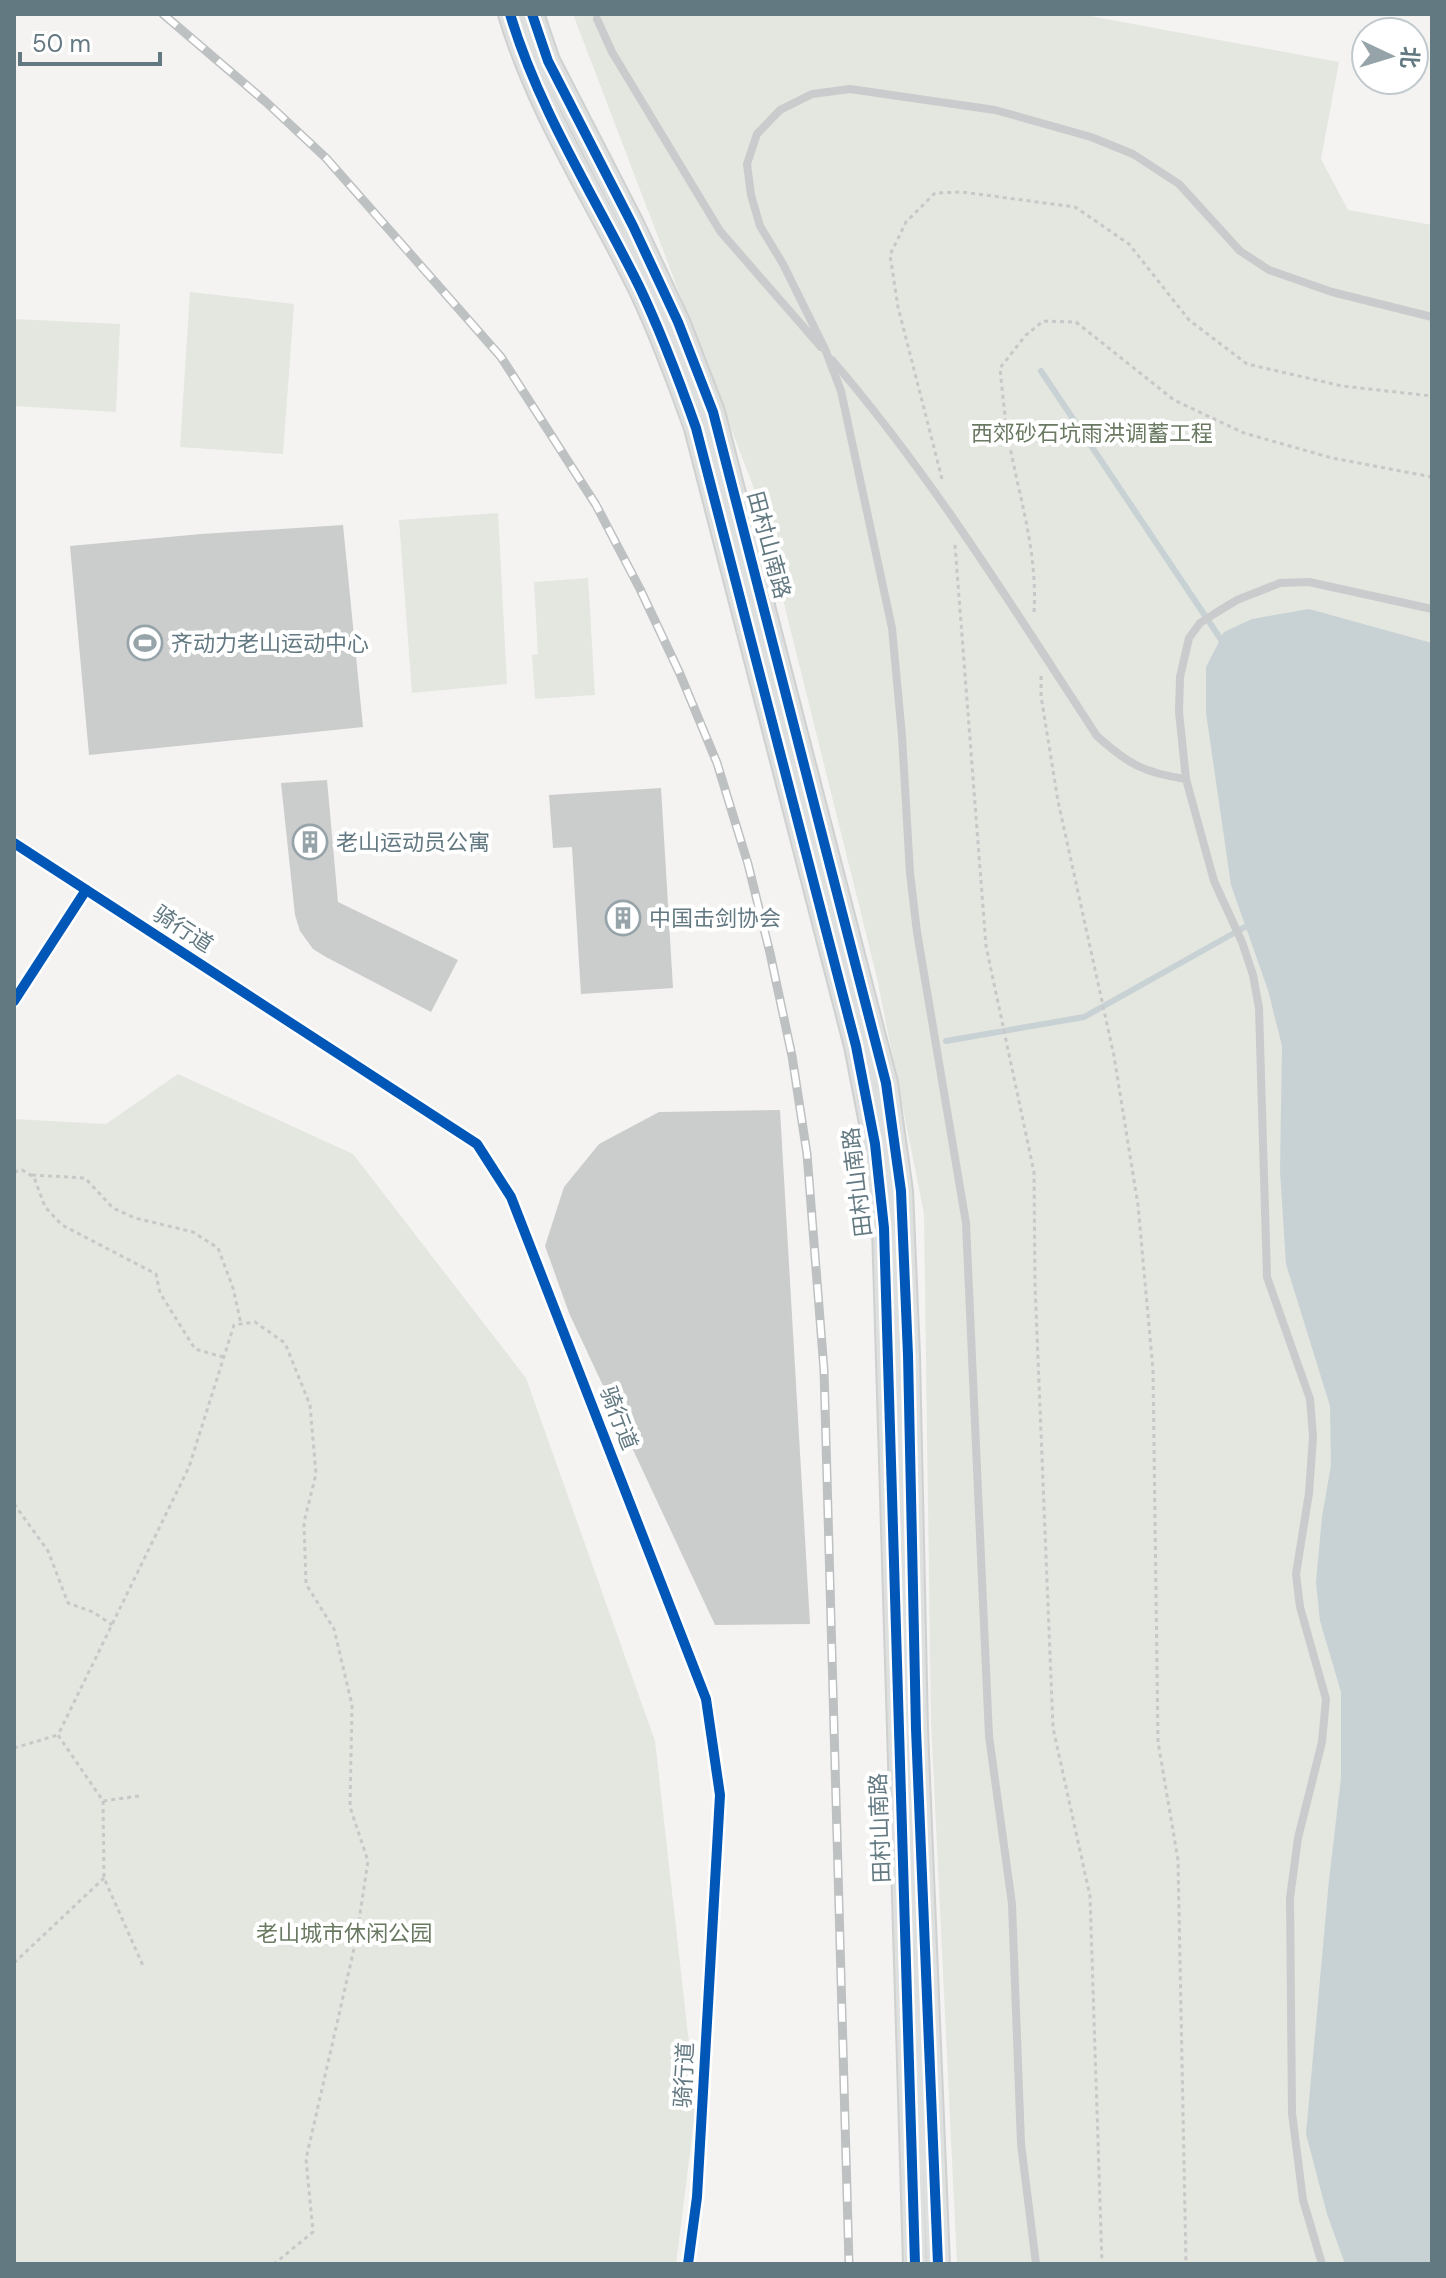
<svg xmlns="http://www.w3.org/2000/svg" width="1446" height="2278" font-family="'DM Sans','Noto Sans SC',sans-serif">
<rect width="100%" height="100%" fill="#f4f3f2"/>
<g fill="#e4e6e0">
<path d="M 573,14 L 1079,14 L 1339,62 L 1321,159 L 1348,210 L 1432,225 L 1432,2264 L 957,2264 L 931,1722 L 924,1214 L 877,978 L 758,499 Z"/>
<path d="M 190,292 L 294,304 L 283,454 L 180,447 Z"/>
<path d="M 14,319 L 120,324 L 116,412 L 14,406 Z"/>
<path d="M 498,513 L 507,684 L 412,693 L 399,520 Z"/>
<path d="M 588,578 L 595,695 L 535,699 L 532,655 L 538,654 L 534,582 Z"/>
<path d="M 178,1074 L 353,1154 L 526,1378 L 655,1741 L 696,2105 L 676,2264 L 14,2264 L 14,1119 L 106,1124 Z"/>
</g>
<path fill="#c8d2d4" d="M 1309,609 L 1432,643 L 1432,2264 L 1345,2264 L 1327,2214 L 1306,2134 L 1329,1880 L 1341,1778 L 1341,1692 L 1320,1621 L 1316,1582 L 1322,1517 L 1331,1465 L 1330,1406 L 1286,1264 L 1280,1171 L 1282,1046 L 1268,990 L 1231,885 L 1206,713 L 1206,667 L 1224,632 L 1252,619 Z"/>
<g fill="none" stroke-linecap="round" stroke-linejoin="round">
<g stroke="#c8d2d4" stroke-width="6">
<path d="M 1041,371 L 1224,644"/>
<path d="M 946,1041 L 1084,1017 L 1252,923"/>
</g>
</g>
<g fill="#cbcccc">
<path d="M 343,525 L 363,727 L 89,755 L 70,546 L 201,534 Z"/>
<path d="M 327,780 L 338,902 L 458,960 L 431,1012 L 326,957 L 313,949 L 300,931 L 295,915 L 281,783 Z"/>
<path d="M 661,788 L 673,988 L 581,994 L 572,847 L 553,848 L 549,795 Z"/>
<path d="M 780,1110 L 810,1624 L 715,1625 L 569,1313 L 545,1246 L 564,1187 L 599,1144 L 659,1112 Z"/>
</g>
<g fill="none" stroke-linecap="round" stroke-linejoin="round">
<g stroke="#cfd1d1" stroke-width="26">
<g id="secondary">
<path d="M 510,14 C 539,111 594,195 639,286 C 661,332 679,380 696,428 L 856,1046 L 875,1144 L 884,1228 L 915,2264"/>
<path d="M 532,14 L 548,61 L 633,226 L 678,322 L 713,412 L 886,1083 L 901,1191 L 908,1355 L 916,1729 L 938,2264"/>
</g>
</g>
<g stroke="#c8c8c8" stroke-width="3" stroke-dasharray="4 4" stroke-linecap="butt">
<path d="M 942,479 L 898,307 L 890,255 L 906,222 L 935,193 L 962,192 L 1075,207 L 1129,244 L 1189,320 L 1247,364 L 1342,386 L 1432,396"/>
<path d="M 955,545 L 986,946 L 1034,1172 L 1035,1285 L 1053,1728 L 1090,1896 L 1102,2264"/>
<path d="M 1034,612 C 1038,549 1017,491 1007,430 C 1004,409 1002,388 1000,368 L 1025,336 L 1043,321 L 1076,322 L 1174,400 L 1244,433 L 1332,458 L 1432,477"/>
<path d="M 1041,676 L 1041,696 L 1058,801 L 1114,1056 L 1138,1205 L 1153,1370 L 1158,1742 L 1178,1860 L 1186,2264"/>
<path d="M 14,1172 L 22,1170 L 34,1177 L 45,1207 L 62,1225 L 156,1274 L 160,1293 L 195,1349 L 223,1357"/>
<path d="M 32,1175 L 85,1178 L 113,1208 L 135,1218 L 193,1232 L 218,1248 L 233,1288 L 241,1324"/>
<path d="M 14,1504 L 48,1551 L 68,1603 L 93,1612 L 112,1625"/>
<path d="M 14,1748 L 58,1735"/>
<path d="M 139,1796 L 103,1801 L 58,1735 L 189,1467 L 234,1325 L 255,1322 L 285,1343 L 310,1405 L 316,1474 L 304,1522 L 306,1584 L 334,1629 L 352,1705 L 350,1807 L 368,1861 L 356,1940 L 306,2159 L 313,2232 L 274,2264"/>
<path d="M 103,1801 L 104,1878 L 144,1968"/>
<path d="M 14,1963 L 104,1878"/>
</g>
<g stroke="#cacbcc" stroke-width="8">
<path d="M 597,19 L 612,52 L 720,231 L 821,347"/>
<path d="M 832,360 C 932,476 1013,608 1097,736 C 1128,764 1144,773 1186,779"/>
<path d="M 1036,2264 L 1021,2144 L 1012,1904 L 989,1736 L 966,1223 L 917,932 L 910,873 L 902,736 L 892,628 L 841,391 L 825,349 L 783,264 L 760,226 L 751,195 L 747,164 L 757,134 L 780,110 L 812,94 L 850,89 L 995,110 L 1091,137 L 1133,154 L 1179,184 L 1240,251 L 1269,270 L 1332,292 L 1432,317"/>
<path d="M 1322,2264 L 1303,2200 L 1292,2113 L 1290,1898 L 1298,1838 L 1322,1742 L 1326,1699 L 1300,1607 L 1296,1574 L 1309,1493 L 1313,1437 L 1310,1399 L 1267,1277 L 1259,1008 L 1253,975 L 1242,942 L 1214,881 L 1186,779 L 1179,712 L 1180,677 L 1189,638 L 1200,623 L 1214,614 L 1237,600 L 1280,583 L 1309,582 L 1432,609"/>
</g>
<use href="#secondary" stroke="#dedfdf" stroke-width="22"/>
<g stroke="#bec1c2" stroke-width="9">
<path id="rail" d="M 163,14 L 266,102 L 326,158 L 501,357 L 596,505 L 640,589 L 680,674 L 717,763 L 748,864 L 770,953 L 792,1056 L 807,1154 L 824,1370 L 849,2264"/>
</g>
<use href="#rail" stroke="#fff" stroke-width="6" stroke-dasharray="18" stroke-linecap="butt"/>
<g stroke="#fff" stroke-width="15">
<g id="cycleway">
<path d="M 510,14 C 539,111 594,195 639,286 C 661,332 679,380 696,428 L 856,1046 L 875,1144 L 884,1228 L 915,2264"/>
<path d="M 532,14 L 548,61 L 633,226 L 678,322 L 713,412 L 886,1083 L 901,1191 L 908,1355 L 916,1729 L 938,2264"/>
<path d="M 14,843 L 477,1144 L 511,1197 L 706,1699 L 720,1795 L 697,2197 L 688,2264"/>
<path d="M 14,1001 L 86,890"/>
</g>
</g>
<use href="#cycleway" stroke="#0057b8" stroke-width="10"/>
</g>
<defs>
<g id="stadium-ring" transform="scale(1.8)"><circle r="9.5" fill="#fff" stroke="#96a4a9" stroke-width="1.5"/><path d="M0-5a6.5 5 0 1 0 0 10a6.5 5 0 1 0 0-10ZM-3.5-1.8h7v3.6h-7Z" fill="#96a4a9"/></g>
<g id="building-ring" transform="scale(1.8)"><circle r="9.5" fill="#fff" stroke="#96a4a9" stroke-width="1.5"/><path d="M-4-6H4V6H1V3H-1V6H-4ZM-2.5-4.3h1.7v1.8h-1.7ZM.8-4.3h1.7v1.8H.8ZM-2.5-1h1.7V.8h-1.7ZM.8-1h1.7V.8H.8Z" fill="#96a4a9"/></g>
</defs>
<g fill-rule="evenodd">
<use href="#stadium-ring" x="145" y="643"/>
<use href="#building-ring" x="310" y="842"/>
<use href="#building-ring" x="623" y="918"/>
</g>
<g text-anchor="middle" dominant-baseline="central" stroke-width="8" stroke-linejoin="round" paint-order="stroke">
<g font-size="22" fill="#6a7962" stroke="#fff">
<text x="1092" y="433">西郊砂石坑雨洪调蓄工程</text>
<text x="344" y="1933">老山城市休闲公园</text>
</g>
<g font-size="22" fill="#637982" stroke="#fff">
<text transform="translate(769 545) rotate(75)">田村山南路</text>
<text transform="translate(183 929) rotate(33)">骑行道</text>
<text transform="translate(857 1182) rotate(-97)">田村山南路</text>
<text transform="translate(619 1418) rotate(69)">骑行道</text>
<text transform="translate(880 1828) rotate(-92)">田村山南路</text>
<text transform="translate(684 2075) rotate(-87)">骑行道</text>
</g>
<g font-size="22" fill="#637982" stroke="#fff" text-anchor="start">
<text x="171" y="643">齐动力老山运动中心</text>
<text x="336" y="842">老山运动员公寓</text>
<text x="649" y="918">中国击剑协会</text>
</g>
</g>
<rect width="1446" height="2278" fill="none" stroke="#637982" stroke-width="32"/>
<g transform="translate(1390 56) rotate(94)"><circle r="38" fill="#ffffff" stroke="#c1c9cd" stroke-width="2"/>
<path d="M0-6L14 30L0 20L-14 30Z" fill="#96a4a9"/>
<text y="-12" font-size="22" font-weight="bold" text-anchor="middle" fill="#637982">北</text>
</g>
<path d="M20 52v12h140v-12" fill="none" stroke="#637982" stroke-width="4"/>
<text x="32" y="52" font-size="24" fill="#637982" stroke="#ffffff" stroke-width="6" paint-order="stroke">50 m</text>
</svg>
